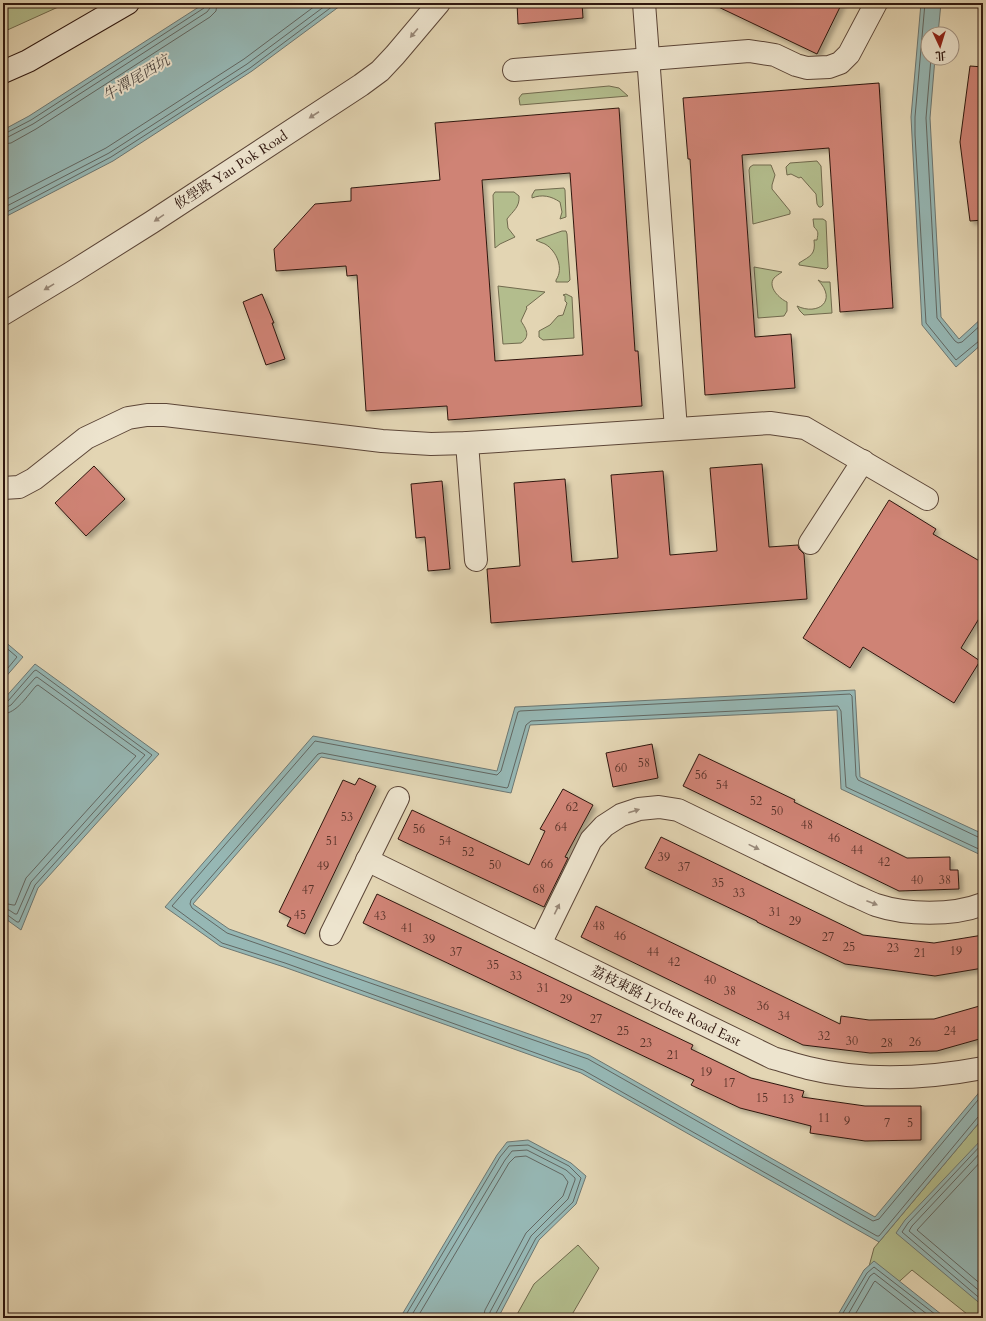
<svg xmlns="http://www.w3.org/2000/svg" width="986" height="1321" font-family="Cardo,'Noto Serif TC',serif">
<defs>
<filter id="shadow"><feDropShadow dx="3.5" dy="3.5" stdDeviation="2" flood-color="#0004"/></filter>
</defs>
<rect width="100%" height="100%" fill="#e3d5b3"/>
<filter id="stains"><feTurbulence type="fractalNoise" baseFrequency=".005" numOctaves="4"/><feColorMatrix values="0 0 0 0 .2 0 0 0 0 .09 0 0 0 0 .02 0 0 0 .5 -.17"/></filter>
<radialGradient id="worn" r=".72"><stop offset=".6" stop-color="#630" stop-opacity="0"/><stop offset="1" stop-color="#630" stop-opacity=".3"/></radialGradient>
<g fill="#b3bd8d" stroke="#716a4e">
<path d="M 3,3 L 67,3 L 3,32 Z"/>
<path d="M 609,86 L 619,88 L 628,96 L 520,105 L 519,98 L 522,94 Z"/>
<path d="M 817,161 L 821,166 L 823,205 L 821,207 L 819,207 L 817,204 L 816,194 L 801,177 L 799,178 L 791,174 L 787,175 L 786,167 L 790,163 Z"/>
<path d="M 753,165 L 771,165 L 775,175 L 772,185 L 772,189 L 790,211 L 790,214 L 753,224 L 749,170 L 750,167 Z"/>
<path d="M 564,188 L 565,190 L 566,217 L 560,219 L 562,212 L 560,202 C 551,196 542,194 532,198 L 532,195 L 535,190 Z"/>
<path d="M 495,192 L 514,192 L 519,196 C 520,207 513,211 507,219 L 508,228 L 515,237 L 500,244 L 495,248 L 493,195 Z"/>
<path d="M 813,219 L 823,219 L 826,221 L 828,267 L 826,269 L 799,265 L 799,263 C 810,256 816,255 814,240 L 817,240 C 818,233 819,232 814,227 Z"/>
<path d="M 562,231 L 566,231 L 567,234 L 570,280 L 568,282 L 556,282 L 556,280 C 564,269 557,251 545,244 C 543,243 539,242 536,240 Z"/>
<path d="M 754,267 L 782,272 C 779,274 776,276 774,278 C 767,287 780,299 787,302 L 787,311 L 784,316 L 758,318 Z"/>
<path d="M 818,280 L 822,282 L 830,282 L 832,313 L 804,315 L 800,311 L 797,306 C 818,316 838,301 818,280 Z"/>
<path d="M 498,286 L 545,292 L 526,307 L 527,308 L 521,321 C 526,329 531,336 521,343 L 503,344 Z"/>
<path d="M 566,294 L 572,297 L 574,338 L 543,340 L 539,337 L 539,331 L 550,325 L 558,316 L 563,315 L 567,303 L 565,301 L 565,296 L 563,295 Z"/>
<path d="M 983,1118 L 983,1318 L 972,1318 L 912,1270 L 881,1298 L 861,1296 L 874,1248 Z"/>
<path d="M 578,1245 L 599,1268 L 570,1318 L 515,1318 L 534,1284 Z"/>
</g>
<g fill="#96b7b4" stroke="#6d7772">
<path d="M 205,3 L 344,3 L 252,71 L 113,161 L 3,218 L 3,130 L 29,116 Z"/>
<path d="M 921,3 L 941,3 L 938,34 L 928,34 L 928,58 L 935,58 L 930,118 L 941,317 L 959,339 L 983,317 L 983,343 L 956,367 L 922,325 L 911,117 Z"/>
<path d="M 3,640 L 23,657 L 3,680 Z"/>
<path d="M 35,664 L 159,754 L 38,888 L 21,930 L 3,917 L 3,700 Z"/>
<path d="M 855,690 L 860,777 L 981,833 L 983,829 L 983,856 L 841,789 L 837,710 L 530,725 L 511,793 L 321,757 L 193,904 L 229,929 L 589,1055 L 875,1217 L 982,1089 L 983,1089 L 983,1118 L 879,1242 L 581,1073 L 284,967 L 220,946 L 165,907 L 313,736 L 497,771 L 515,707 Z"/>
<path d="M 983,1138 L 983,1306 L 896,1233 L 905,1220 Z"/>
<path d="M 528,1140 L 571,1163 L 586,1176 L 576,1204 L 539,1240 L 498,1318 L 400,1318 L 497,1155 L 507,1142 Z"/>
<path d="M 874,1261 L 946,1318 L 836,1318 L 864,1270 Z"/>
</g>
<g fill="none" stroke-linecap="round" stroke-linejoin="round">
<g stroke="#626762" stroke-width="1">
<path d="M 925,3 L 915,117 L 915,135 L 926,323 L 956,360 L 979,341 L 983,340"/>
<path d="M 931,58 L 926,118 L 937,318 L 955,341 L 958,343 L 962,342 L 983,323"/>
<path d="M 3,133 L 6,133 L 31,120 L 204,8 L 206,3"/>
<path d="M 3,138 L 8,137 L 33,124 L 207,12 L 210,8 L 211,3"/>
<path d="M 3,144 L 11,143 L 36,129 L 210,17 L 216,11 L 217,3"/>
<path d="M 3,201 L 106,148 L 244,59 L 319,3"/>
<path d="M 3,208 L 109,153 L 247,64 L 329,3"/>
<path d="M 3,214 L 111,157 L 250,68 L 337,3"/>
<path d="M 3,645 L 17,657 L 3,674"/>
<path d="M 3,702 L 8,701 L 34,671 L 36,670 L 152,755 L 35,885 L 19,922 L 17,922 L 6,914 L 3,914"/>
<path d="M 3,708 L 7,707 L 11,705 L 35,678 L 37,677 L 145,755 L 31,882 L 17,914 L 15,914 L 9,910 L 3,909"/>
<path d="M 3,714 C 17,713 27,696 36,686 L 38,685 L 136,756 L 26,878 L 15,905 L 13,905 L 3,903"/>
<path d="M 983,836 L 978,837 L 858,780 L 856,776 L 852,696 L 850,694 L 520,711 L 518,712 L 501,771 L 497,775 L 315,741 L 172,906 L 222,943 L 285,963 L 583,1070 L 877,1236 L 879,1236 L 978,1117 L 983,1116"/>
<path d="M 983,851 L 846,787 L 841,711 L 838,706 L 531,721 L 526,725 L 508,787 L 507,788 L 322,753 L 318,754 L 191,900 L 190,904 L 192,908 L 227,933 L 588,1059 L 873,1221 L 879,1219 L 983,1094"/>
<path d="M 983,1143 L 908,1223 L 902,1232 L 983,1301"/>
<path d="M 983,1150 L 912,1226 L 909,1231 L 983,1294"/>
<path d="M 983,1159 L 917,1230 L 983,1286"/>
<path d="M 404,1318 L 500,1157 L 509,1146 L 528,1145 L 569,1166 L 581,1178 L 573,1202 L 536,1238 L 495,1315 L 494,1318"/>
<path d="M 410,1318 L 505,1160 L 512,1151 L 527,1150 L 566,1170 L 575,1178 L 575,1180 L 568,1199 L 531,1236 L 490,1312 L 489,1318"/>
<path d="M 417,1318 L 509,1163 L 515,1157 L 526,1156 L 563,1175 L 568,1182 L 563,1196 L 526,1233 L 485,1310 L 483,1318"/>
<path d="M 840,1318 L 867,1273 L 874,1267 L 940,1318"/>
<path d="M 846,1318 L 870,1276 L 874,1273 L 932,1318"/>
<path d="M 853,1318 L 874,1282 L 875,1281 L 922,1318"/>
</g>
</g>
<g fill="#cf8374" stroke="#2f170f" fill-rule="evenodd" filter="url(#shadow)">
<path d="M 517,3 L 582,3 L 583,18 L 518,24 Z"/>
<path d="M 710,3 L 842,3 L 817,54 Z"/>
<path d="M 970,66 L 983,67 L 983,220 L 970,221 L 960,142 Z"/>
<path d="M 879,83 L 893,308 L 840,312 L 829,148 L 742,155 L 755,337 L 791,334 L 795,388 L 705,395 L 690,159 L 688,159 L 683,98 Z"/>
<path d="M 619,108 L 635,351 L 638,351 L 642,406 L 448,420 L 447,406 L 366,411 L 357,275 L 347,276 L 346,266 L 276,271 L 274,249 L 315,204 L 351,201 L 351,188 L 440,180 L 435,123 ZM 570,173 L 583,355 L 495,361 L 482,180 Z"/>
<path d="M 262,294 L 274,323 L 272,323 L 285,359 L 266,365 L 243,302 Z"/>
<path d="M 762,464 L 769,547 L 798,545 L 799,549 L 804,554 L 807,599 L 491,623 L 487,569 L 520,566 L 514,483 L 565,479 L 572,562 L 618,558 L 611,475 L 663,471 L 670,555 L 717,551 L 710,468 Z"/>
<path d="M 94,466 L 125,499 L 86,536 L 55,503 Z"/>
<path d="M 442,481 L 450,569 L 428,571 L 425,537 L 416,538 L 411,484 Z"/>
<path d="M 889,500 L 936,529 L 933,534 L 983,563 L 983,612 L 961,648 L 980,661 L 954,703 L 863,647 L 850,668 L 803,638 Z"/>
<path d="M 652,744 L 658,778 L 613,787 L 606,753 Z"/>
<path d="M 699,754 L 795,800 L 794,802 L 907,858 L 950,857 L 950,870 L 958,870 L 959,889 L 899,891 L 683,786 Z"/>
<path d="M 359,778 L 376,786 L 305,934 L 287,926 L 291,918 L 279,912 L 343,780 L 355,785 Z"/>
<path d="M 563,789 L 593,805 L 565,857 L 568,858 L 544,907 L 398,839 L 412,810 L 529,865 L 545,831 L 540,829 Z"/>
<path d="M 661,837 L 863,935 L 934,943 L 983,935 L 983,968 L 935,976 L 845,964 L 757,922 L 757,921 L 645,868 Z"/>
<path d="M 377,894 L 693,1045 L 691,1049 L 751,1078 L 804,1091 L 802,1097 L 865,1106 L 921,1106 L 921,1140 L 865,1141 L 810,1133 L 811,1126 L 740,1108 L 691,1085 L 694,1080 L 363,923 Z"/>
<path d="M 596,906 L 840,1024 L 841,1016 L 869,1020 L 934,1019 L 983,1005 L 983,1038 L 937,1051 L 870,1053 L 803,1045 L 581,937 Z"/>
</g>
<g fill="none" stroke-linecap="round" stroke-linejoin="round">
<g stroke="#5c4638" stroke-width="24">
<g id="street">
<path d="M 644,3 L 676,429"/>
<path d="M 514,70 L 749,51 L 775,55 L 796,65 L 807,68 L 829,67 L 840,63 L 849,54 L 876,3"/>
<path d="M 3,314 L 71,273 L 152,222 L 361,85 L 380,71 L 395,55 L 439,3"/>
<path d="M 467,443 L 476,560"/>
<path d="M 3,488 L 19,487 L 34,479 L 86,438 L 128,418 L 147,415 L 165,415 L 382,441 L 431,444 L 467,443 L 770,423 L 805,428 L 927,499"/>
<path d="M 810,543 L 863,461"/>
<path d="M 367,860 L 773,1058 C 784,1061 796,1065 808,1068 C 865,1082 925,1079 983,1068"/>
<path d="M 331,934 L 398,798"/>
<path d="M 540,944 L 591,840 L 604,826 L 621,815 L 639,809 L 659,807 L 678,810 L 853,895 C 861,898 868,902 876,905 C 906,915 953,916 983,904"/>
</g>
</g>
<g stroke="#2f170f" stroke-width="24">
<path id="secondary" d="M 3,72 L 28,61 L 128,3"/>
</g>
<use href="#street" stroke="#ede4ce" stroke-width="22"/>
<use href="#secondary" stroke="#ede4ce" stroke-width="22"/>
</g>
<defs><path id="oneway-solid" d="M-6-.8H1V-3.2L6.5 0L1 3.2V.8H-6Z"/></defs>
<g fill="#988878">
<use href="#oneway-solid" transform="translate(414 33) rotate(130)"/>
<use href="#oneway-solid" transform="translate(314 115) rotate(147)"/>
<use href="#oneway-solid" transform="translate(159 218) rotate(146)"/>
<use href="#oneway-solid" transform="translate(49 287) rotate(149)"/>
<use href="#oneway-solid" transform="translate(634 811) rotate(-18)"/>
<use href="#oneway-solid" transform="translate(754 847) rotate(26)"/>
<use href="#oneway-solid" transform="translate(872 903) rotate(21)"/>
<use href="#oneway-solid" transform="translate(557 909) rotate(-64)"/>
</g>
<g text-anchor="middle" dominant-baseline="central" stroke-width="4" stroke-linejoin="round" paint-order="stroke">
<g font-size="12" fill="#573228">
<text x="644" y="763">58</text>
<text x="621" y="768">60</text>
<text x="701" y="775">56</text>
<text x="722" y="785">54</text>
<text x="756" y="801">52</text>
<text x="572" y="807">62</text>
<text x="777" y="811">50</text>
<text x="347" y="817">53</text>
<text x="807" y="825">48</text>
<text x="561" y="827">64</text>
<text x="419" y="829">56</text>
<text x="834" y="838">46</text>
<text x="332" y="841">51</text>
<text x="445" y="841">54</text>
<text x="857" y="850">44</text>
<text x="468" y="852">52</text>
<text x="664" y="857">39</text>
<text x="884" y="862">42</text>
<text x="547" y="864">66</text>
<text x="495" y="865">50</text>
<text x="323" y="866">49</text>
<text x="684" y="867">37</text>
<text x="917" y="880">40</text>
<text x="945" y="880">38</text>
<text x="718" y="883">35</text>
<text x="539" y="889">68</text>
<text x="308" y="890">47</text>
<text x="739" y="893">33</text>
<text x="775" y="912">31</text>
<text x="300" y="915">45</text>
<text x="380" y="916">43</text>
<text x="795" y="921">29</text>
<text x="599" y="926">48</text>
<text x="407" y="928">41</text>
<text x="620" y="936">46</text>
<text x="828" y="937">27</text>
<text x="429" y="939">39</text>
<text x="849" y="947">25</text>
<text x="893" y="948">23</text>
<text x="956" y="951">19</text>
<text x="456" y="952">37</text>
<text x="653" y="952">44</text>
<text x="920" y="953">21</text>
<text x="674" y="962">42</text>
<text x="493" y="965">35</text>
<text x="516" y="976">33</text>
<text x="710" y="980">40</text>
<text x="543" y="988">31</text>
<text x="730" y="991">38</text>
<text x="566" y="999">29</text>
<text x="763" y="1006">36</text>
<text x="784" y="1016">34</text>
<text x="596" y="1019">27</text>
<text x="623" y="1031">25</text>
<text x="950" y="1031">24</text>
<text x="824" y="1036">32</text>
<text x="852" y="1041">30</text>
<text x="915" y="1042">26</text>
<text x="646" y="1043">23</text>
<text x="887" y="1043">28</text>
<text x="673" y="1055">21</text>
<text x="706" y="1072">19</text>
<text x="729" y="1083">17</text>
<text x="762" y="1098">15</text>
<text x="788" y="1099">13</text>
<text x="824" y="1118">11</text>
<text x="847" y="1121">9</text>
<text x="887" y="1123">7</text>
<text x="910" y="1123">5</text>
</g>
<g font-size="14" fill="#2f170f" stroke="#ede4ce">
<text transform="translate(231 170) rotate(-33)">攸壆路 Yau Pok Road</text>
<text transform="translate(666 1006) rotate(26)">荔枝東路 Lychee Road East</text>
</g>
<g font-size="15" font-style="italic" fill="#4e4741" stroke="#ede4ce">
<text transform="translate(136 78) rotate(-31)">牛潭尾西坑</text>
</g>
</g>
<rect width="986" height="1321" fill="none" stroke="#e3d5b3" stroke-width="16"/>
<rect x="4" y="4" width="978" height="1313" fill="none" stroke="#2f170f" stroke-width="2"/>
<rect x="8" y="8" width="970" height="1305" fill="none" stroke="#2f170f"/>
<g transform="translate(940 46) rotate(176)"><circle r="19" fill="#ede4ce" stroke="#a19282"/>
<path d="M0-3L7 15L0 10L-7 15Z" fill="#8f2418"/>
<text y="-6" font-size="11" font-weight="bold" text-anchor="middle" fill="#2f170f">北</text>
</g>
<rect width="100%" height="100%" filter="url(#stains)"/>
<rect width="100%" height="100%" fill="url(#worn)"/>
</svg>
